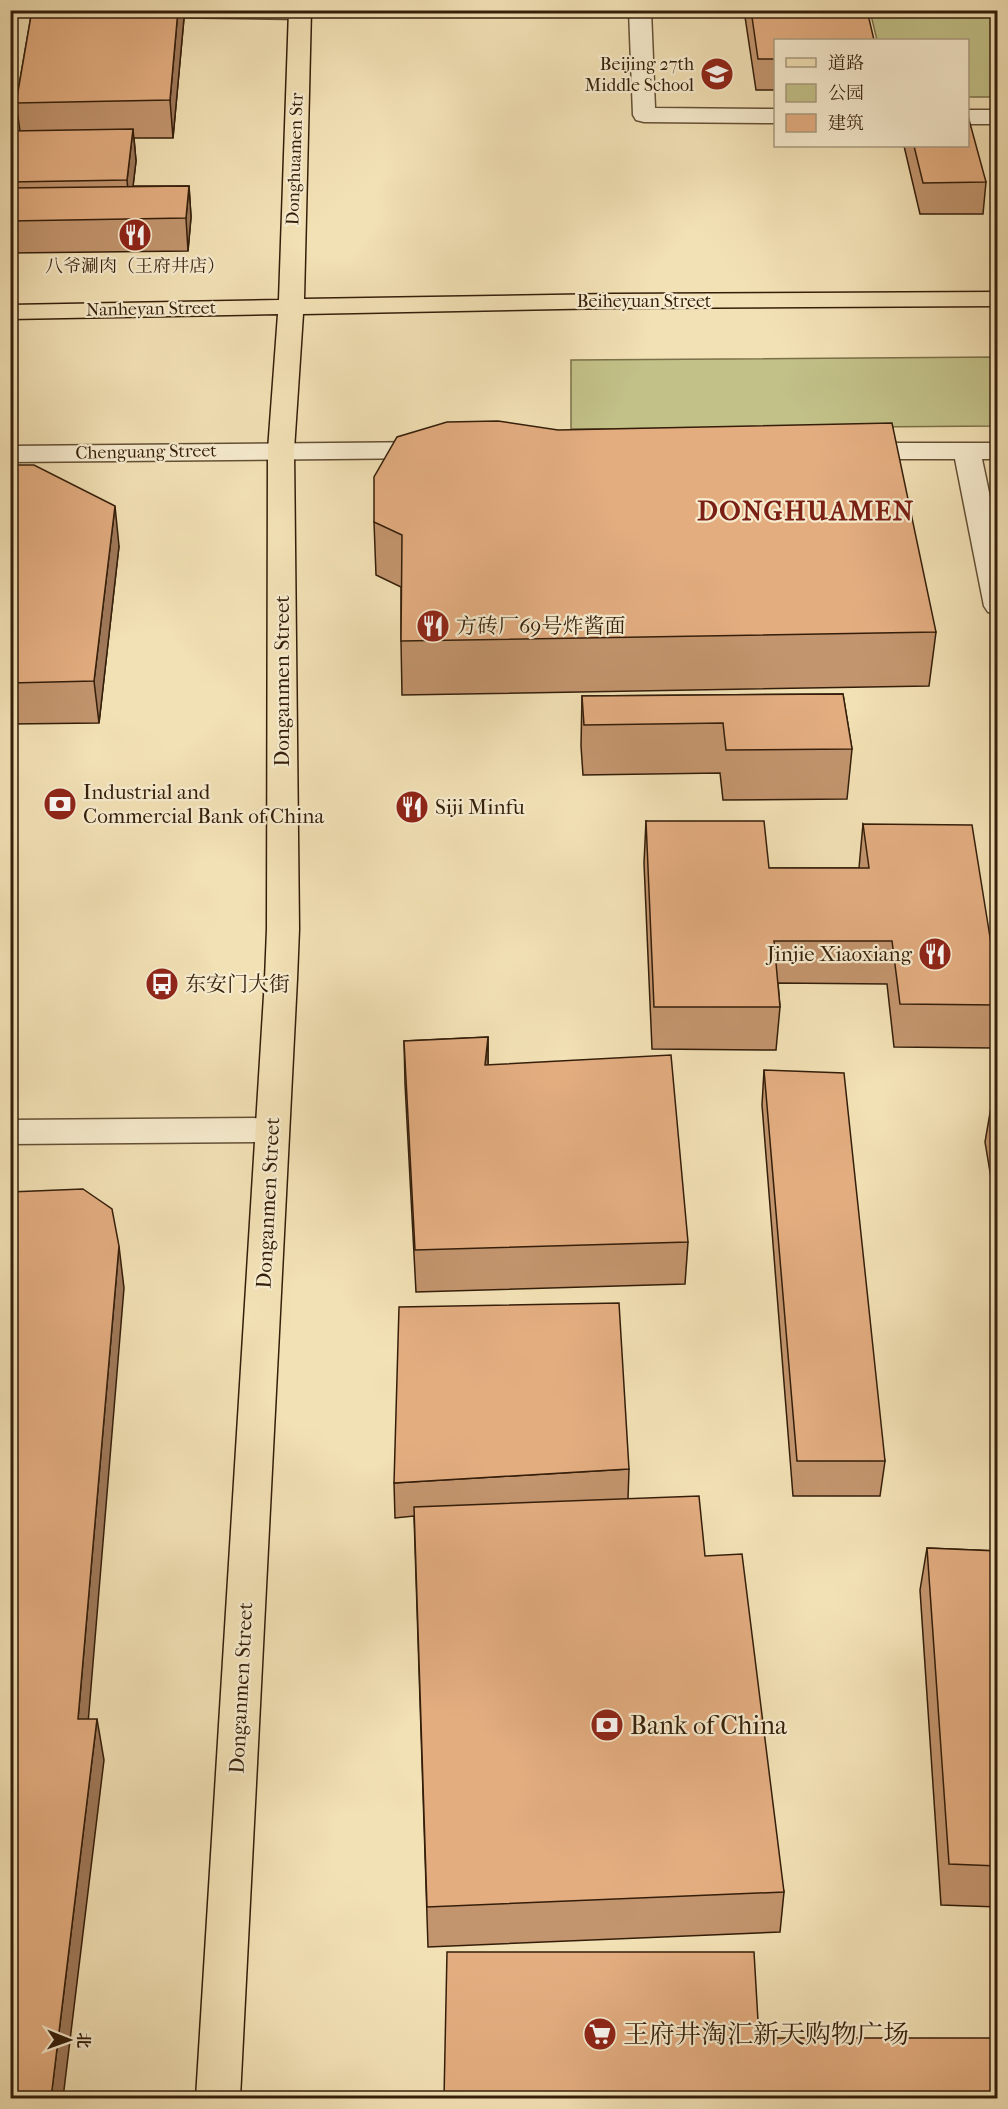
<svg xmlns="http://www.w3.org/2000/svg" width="1008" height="2109" font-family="'IM FELL French Canon','Noto Serif SC',serif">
<rect width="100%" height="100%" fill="#f2e1b5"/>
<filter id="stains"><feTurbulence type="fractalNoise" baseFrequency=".00333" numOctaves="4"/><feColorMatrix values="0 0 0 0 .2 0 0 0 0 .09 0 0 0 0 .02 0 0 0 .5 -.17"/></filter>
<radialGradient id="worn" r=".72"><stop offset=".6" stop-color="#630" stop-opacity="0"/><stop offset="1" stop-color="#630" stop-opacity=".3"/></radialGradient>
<g fill="#c2c188" stroke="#7b7049" stroke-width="1.5">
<path d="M 870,11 L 997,11 L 997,97 L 968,97 L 968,40 L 877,40 Z"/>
<path d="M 997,357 L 997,426 L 571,429 L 571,360 Z"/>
</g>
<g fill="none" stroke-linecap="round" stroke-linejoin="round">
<g stroke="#644f35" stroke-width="3">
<g id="minor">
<path d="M 79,10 L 309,10 L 311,13 L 308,18 L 300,19 L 89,16 L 81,15 Z"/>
<path d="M 629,10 L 651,10 L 655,108 L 776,109 L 776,123 L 644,122 L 636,120 L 633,115 Z"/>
<rect x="968" y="110" width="30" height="14"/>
<path d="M 435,442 L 444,444 L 448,450 L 444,456 L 435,458 L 10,462 L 10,446 Z"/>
<path d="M 852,443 L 998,443 L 998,459 L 982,459 L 998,535 L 998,614 L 988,612 L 984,606 L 955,459 L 852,459 L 843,457 L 839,451 L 843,445 Z"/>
<path d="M 272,1118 L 284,1121 L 289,1130 L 284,1139 L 272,1142 L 10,1144 L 10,1120 Z"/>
</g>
</g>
<g stroke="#341e0a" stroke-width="3">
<path id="major" d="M 289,10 L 311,10 L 304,299 L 612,294 L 998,292 L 998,306 L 612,308 L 303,314 L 294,450 L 299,929 L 297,979 L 240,2098 L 196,2098 L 265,979 L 267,929 L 268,450 L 278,314 L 10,319 L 10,305 L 279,300 Z"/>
</g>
<use href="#minor" fill="#f7eccf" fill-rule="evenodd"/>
<use href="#major" fill="#f2e1b5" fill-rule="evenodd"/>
</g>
<g fill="#c3956e" stroke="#341e0a" stroke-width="1.5">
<path d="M 32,10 L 183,10 L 184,18 L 173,138 L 134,138 L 136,161 L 133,186 L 189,186 L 191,217 L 188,251 L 10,253 L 10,131 L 20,131 L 16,103 Z"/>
<path d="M 744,10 L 867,10 L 776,40 L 776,90 L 756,90 Z"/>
<path d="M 904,146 L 968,146 L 986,182 L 983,214 L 920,214 Z"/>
<path d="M 10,465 L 119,546 L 99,723 L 10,724 Z"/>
<path d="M 374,522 L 936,632 L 929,686 L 402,695 L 401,641 L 401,587 L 376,575 Z"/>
<path d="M 843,694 L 852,749 L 847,799 L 723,800 L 720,773 L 583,775 L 581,746 L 582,696 Z"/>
<path d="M 646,821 L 769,868 L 859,868 L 863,824 L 998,987 L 998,1024 L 994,1048 L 894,1047 L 887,984 L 778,983 L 780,1007 L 776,1050 L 652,1049 L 644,863 Z"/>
<path d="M 488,1037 L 488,1065 L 688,1242 L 685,1284 L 416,1292 L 405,1084 L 404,1041 Z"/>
<path d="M 764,1070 L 885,1461 L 880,1496 L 793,1496 L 762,1105 Z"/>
<path d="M 991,1107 L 998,1107 L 998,1220 L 985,1142 Z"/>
<path d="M 629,1469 L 628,1499 L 705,1556 L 784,1892 L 780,1932 L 428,1947 L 414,1516 L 395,1518 L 394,1483 Z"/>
<path d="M 927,1548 L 998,1551 L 998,1907 L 941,1905 L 920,1590 Z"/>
</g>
<g fill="#9f795a" stroke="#341e0a" stroke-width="1.5">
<path d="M 178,10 L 183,10 L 184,18 L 173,138 L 170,100 Z"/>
<path d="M 133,129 L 136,161 L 130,212 L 127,180 Z"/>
<path d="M 189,186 L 191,217 L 188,251 L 186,218 Z"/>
<path d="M 115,506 L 119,546 L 99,723 L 94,681 Z"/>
<path d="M 10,793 L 16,834 L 10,871 Z"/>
<path d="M 488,1037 L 488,1079 L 485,1065 Z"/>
<path d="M 119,1246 L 124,1288 L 85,1760 L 78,1719 Z"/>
<path d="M 97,1719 L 104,1760 L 63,2098 L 51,2098 Z"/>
</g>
<g fill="#e3ad80" stroke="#341e0a" stroke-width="1.5">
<path d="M 32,10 L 178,10 L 170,100 L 16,103 Z"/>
<path d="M 751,10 L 867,10 L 874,40 L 776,40 L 776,59 L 758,59 Z"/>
<path d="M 968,116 L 986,182 L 923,183 L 914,146 L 968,146 Z"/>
<path d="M 133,129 L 127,180 L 10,182 L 10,131 Z"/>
<path d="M 189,186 L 186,218 L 10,221 L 10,188 Z"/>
<path d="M 498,421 L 558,430 L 892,423 L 936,632 L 401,641 L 402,535 L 374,522 L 374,477 L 397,437 L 447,422 Z"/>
<path d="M 10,465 L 34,465 L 115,506 L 94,681 L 10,683 Z"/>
<path d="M 843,694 L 852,749 L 726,750 L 723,723 L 584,725 L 582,696 Z"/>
<path d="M 646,821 L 764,821 L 769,868 L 869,868 L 863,824 L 972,825 L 998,987 L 998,1005 L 900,1004 L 892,941 L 774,941 L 780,1007 L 654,1007 Z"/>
<path d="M 488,1037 L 485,1065 L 671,1055 L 688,1242 L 415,1250 L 404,1041 Z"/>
<path d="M 764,1070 L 844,1073 L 885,1461 L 797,1461 Z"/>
<path d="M 991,1107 L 998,1107 L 998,1149 Z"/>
<path d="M 83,1189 L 112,1209 L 119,1246 L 78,1719 L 97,1719 L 51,2098 L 10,2098 L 10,1192 Z"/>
<path d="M 619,1303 L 629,1469 L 394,1483 L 399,1307 Z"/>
<path d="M 699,1496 L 705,1556 L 742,1554 L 784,1892 L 427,1907 L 414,1507 Z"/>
<path d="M 927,1548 L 998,1551 L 998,1624 L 996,1624 L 998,1646 L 998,1866 L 949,1864 Z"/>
<path d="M 447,1952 L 754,1952 L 759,2038 L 998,2038 L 998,2098 L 444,2098 Z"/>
</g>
<defs>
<g id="school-disc" transform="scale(1.725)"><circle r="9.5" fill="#8f2418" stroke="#f7eccf"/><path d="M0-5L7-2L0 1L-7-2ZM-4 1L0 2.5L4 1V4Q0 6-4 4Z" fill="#fff"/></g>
<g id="restaurant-disc" transform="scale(1.725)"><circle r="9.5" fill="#8f2418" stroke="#f7eccf"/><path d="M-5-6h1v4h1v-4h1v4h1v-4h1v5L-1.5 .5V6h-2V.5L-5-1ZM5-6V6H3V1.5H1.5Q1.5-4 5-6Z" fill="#fff"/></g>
<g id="bank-disc" transform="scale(1.725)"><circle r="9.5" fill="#8f2418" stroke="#f7eccf"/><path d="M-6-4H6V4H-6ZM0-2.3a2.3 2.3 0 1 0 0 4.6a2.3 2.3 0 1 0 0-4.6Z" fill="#fff"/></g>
<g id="bus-disc" transform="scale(1.725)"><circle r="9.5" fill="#8f2418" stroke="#f7eccf"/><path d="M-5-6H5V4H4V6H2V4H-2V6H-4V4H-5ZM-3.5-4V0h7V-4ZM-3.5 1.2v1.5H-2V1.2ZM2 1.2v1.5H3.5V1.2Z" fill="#fff"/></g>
<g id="supermarket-disc" transform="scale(1.725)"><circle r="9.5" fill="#8f2418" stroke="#f7eccf"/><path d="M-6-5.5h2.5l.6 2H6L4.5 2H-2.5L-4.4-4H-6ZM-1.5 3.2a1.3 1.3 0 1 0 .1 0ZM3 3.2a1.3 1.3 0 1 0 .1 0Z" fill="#fff"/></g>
</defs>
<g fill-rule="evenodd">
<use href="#school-disc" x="717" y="74"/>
<use href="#restaurant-disc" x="135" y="235"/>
<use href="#restaurant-disc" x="433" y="626"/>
<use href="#bank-disc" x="60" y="804"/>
<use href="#restaurant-disc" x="412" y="807"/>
<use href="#restaurant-disc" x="935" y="954"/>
<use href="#bus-disc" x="162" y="984"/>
<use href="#bank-disc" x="607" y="1725"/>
<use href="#supermarket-disc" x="600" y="2034"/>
</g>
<g text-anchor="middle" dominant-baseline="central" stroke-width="4.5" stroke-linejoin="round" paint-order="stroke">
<g font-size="18" fill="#341e0a" stroke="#f7eccf" text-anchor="end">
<text x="694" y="64">Beijing 27th<tspan x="694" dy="21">Middle School</tspan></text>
<text x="135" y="266" text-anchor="middle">八爷涮肉（王府井店）</text>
</g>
<g font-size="18" fill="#341e0a" stroke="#f7eccf">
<text transform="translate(295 159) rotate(-88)">Donghuamen Str</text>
<text x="644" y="301">Beiheyuan Street</text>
<text transform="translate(151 309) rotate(-1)">Nanheyan Street</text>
<text transform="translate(146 452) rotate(-1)">Chenguang Street</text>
</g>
<g font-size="21" fill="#341e0a" stroke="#f7eccf" text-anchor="start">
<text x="456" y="626">方砖厂69号炸酱面</text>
<text x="83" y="792">Industrial and<tspan x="83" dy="24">Commercial Bank of China</tspan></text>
<text x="435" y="807">Siji Minfu</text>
<text x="912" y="954" text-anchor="end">Jinjie Xiaoxiang</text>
<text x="185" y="984">东安门大街</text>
</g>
<g font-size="21" fill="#341e0a" stroke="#f7eccf">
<text transform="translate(282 681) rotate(-90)">Donganmen Street</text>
<text transform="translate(268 1203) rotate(-87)">Donganmen Street</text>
<text transform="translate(241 1688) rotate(-87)">Donganmen Street</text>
</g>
<g font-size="26" fill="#341e0a" stroke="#f7eccf" text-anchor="start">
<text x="630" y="1725">Bank of China</text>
<text x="623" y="2034">王府井淘汇新天购物广场</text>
</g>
<g font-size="27" font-weight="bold" letter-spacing="1.5" fill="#7a1f14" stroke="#f7eccf">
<text x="806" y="511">DONGHUAMEN</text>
</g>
</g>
<rect width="1008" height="2109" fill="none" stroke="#f2e1b5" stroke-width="36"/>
<rect x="12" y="12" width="984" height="2085" fill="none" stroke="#341e0a" stroke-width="3"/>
<rect x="18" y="18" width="972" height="2073" fill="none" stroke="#341e0a" stroke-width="1.5"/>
<rect x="774" y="39" width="195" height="108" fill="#f7eccf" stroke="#a99a80" stroke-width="1.5"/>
<rect x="786" y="58" width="30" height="9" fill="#f2e1b5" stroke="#a99a80" stroke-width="1.5"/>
<text x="828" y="69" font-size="18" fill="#341e0a">道路</text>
<rect x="786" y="84" width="30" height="18" fill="#c2c188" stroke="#a99a80" stroke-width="1.5"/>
<text x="828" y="99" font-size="18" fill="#341e0a">公园</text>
<rect x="786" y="114" width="30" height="18" fill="#e3ad80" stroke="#a99a80" stroke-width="1.5"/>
<text x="828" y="129" font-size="18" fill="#341e0a">建筑</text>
<g transform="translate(69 2040) rotate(91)" stroke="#f7eccf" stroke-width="4.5" paint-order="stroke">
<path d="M0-4.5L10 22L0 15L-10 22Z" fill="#341e0a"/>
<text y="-9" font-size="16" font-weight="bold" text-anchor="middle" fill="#341e0a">北</text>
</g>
<rect width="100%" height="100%" filter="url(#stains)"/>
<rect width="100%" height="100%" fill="url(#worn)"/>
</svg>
